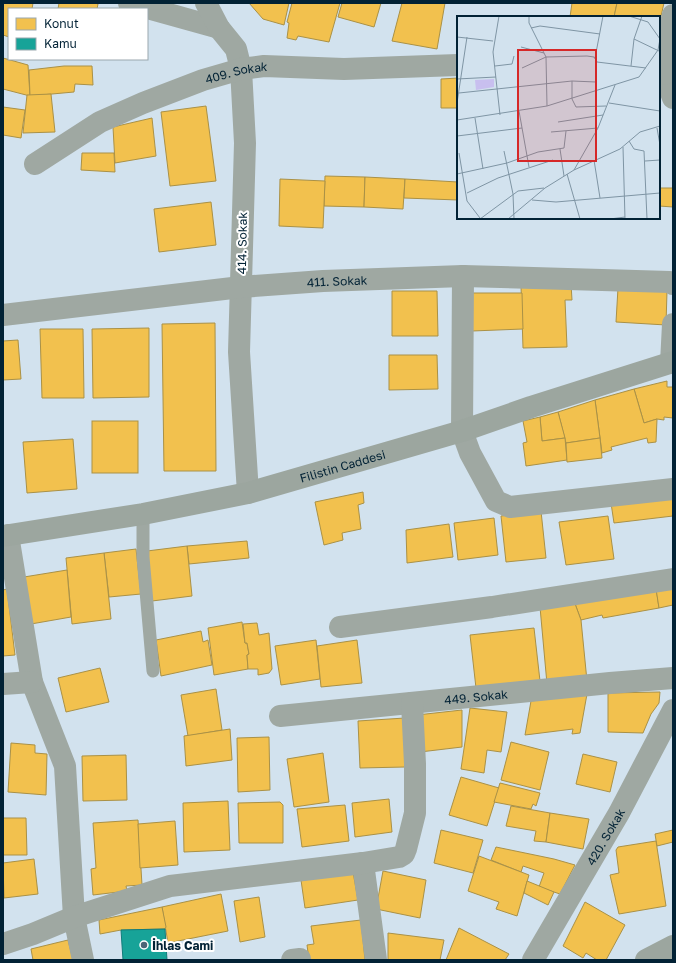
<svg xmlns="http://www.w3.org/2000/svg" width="676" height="963" font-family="'Golos Text',sans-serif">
<rect width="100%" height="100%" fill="#d2e2ee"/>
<g fill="#f2c14e" stroke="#aa9146">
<path d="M 3,3 L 33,3 L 32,9 L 9,9 L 9,37 L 3,35 Z"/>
<path d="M 59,3 L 95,3 L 98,4 L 97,9 L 58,9 Z"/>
<path d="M 249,3 L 289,3 L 284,25 L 263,19 Z"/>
<path d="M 292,3 L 340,3 L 329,42 L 298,36 L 296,40 L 287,38 L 289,23 L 287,22 Z"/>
<path d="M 342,3 L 381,3 L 374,27 L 338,17 Z"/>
<path d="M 402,3 L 445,3 L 437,49 L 392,41 Z"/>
<path d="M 572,3 L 617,3 L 614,17 L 570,17 Z"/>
<path d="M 617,3 L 664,3 L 659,25 L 659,17 L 614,17 Z"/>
<path d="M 3,58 L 28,65 L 30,96 L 3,89 Z"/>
<path d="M 64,66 L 92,66 L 93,85 L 75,84 L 74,92 L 30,96 L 29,70 Z"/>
<path d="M 458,78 L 458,112 L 458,108 L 441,108 L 441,79 Z"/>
<path d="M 51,94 L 55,132 L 23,133 L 27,95 Z"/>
<path d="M 206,106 L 216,181 L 170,186 L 161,112 Z"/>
<path d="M 3,107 L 25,110 L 21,138 L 3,135 Z"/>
<path d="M 152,118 L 156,156 L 115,163 L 113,127 Z"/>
<path d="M 82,153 L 114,153 L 115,172 L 81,170 Z"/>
<path d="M 325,176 L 365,177 L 364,207 L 324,206 Z"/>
<path d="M 365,177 L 405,179 L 403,209 L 364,207 Z"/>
<path d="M 280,179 L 325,181 L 323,228 L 279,226 Z"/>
<path d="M 405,179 L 458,182 L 458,200 L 404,198 Z"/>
<path d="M 659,188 L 673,188 L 673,207 L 659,206 Z"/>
<path d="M 211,202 L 216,245 L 159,252 L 154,209 Z"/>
<path d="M 571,284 L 572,300 L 565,300 L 567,347 L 523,348 L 521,286 Z"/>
<path d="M 618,288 L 667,291 L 666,325 L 616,322 Z"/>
<path d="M 392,291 L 437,291 L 438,336 L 392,336 Z"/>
<path d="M 472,293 L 522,293 L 523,329 L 472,331 Z"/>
<path d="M 215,323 L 216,471 L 164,471 L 162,324 Z"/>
<path d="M 149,328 L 149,397 L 93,398 L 92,329 Z"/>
<path d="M 40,329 L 83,329 L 84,398 L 42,398 Z"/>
<path d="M 18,340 L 21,379 L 3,380 L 3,341 Z"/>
<path d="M 389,355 L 437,355 L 438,389 L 389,390 Z"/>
<path d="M 667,381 L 667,387 L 673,387 L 673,418 L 664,417 L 664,420 L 657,419 L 644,423 L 634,389 Z"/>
<path d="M 634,389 L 644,423 L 657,419 L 656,442 L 648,443 L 647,438 L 611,447 L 612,450 L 602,453 L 595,400 Z"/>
<path d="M 595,400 L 600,438 L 566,443 L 558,412 Z"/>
<path d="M 558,412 L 565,438 L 542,441 L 540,417 Z"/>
<path d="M 540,417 L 542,441 L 565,438 L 567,460 L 526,466 L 523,443 L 527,442 L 523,421 Z"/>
<rect x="92" y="421" width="46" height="52"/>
<path d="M 600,438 L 602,458 L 567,462 L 566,443 Z"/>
<path d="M 73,439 L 77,489 L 27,493 L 23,442 Z"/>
<path d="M 363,492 L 364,503 L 358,505 L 361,529 L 342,533 L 343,540 L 324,545 L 315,502 Z"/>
<path d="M 673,496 L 673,516 L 614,523 L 611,503 Z"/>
<path d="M 541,511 L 546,558 L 506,562 L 501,516 Z"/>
<path d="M 608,516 L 614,559 L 566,565 L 559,522 Z"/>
<path d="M 494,518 L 498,555 L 458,560 L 454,523 Z"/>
<path d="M 449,524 L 453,557 L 407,563 L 406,530 Z"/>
<path d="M 247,541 L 249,558 L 189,564 L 187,546 Z"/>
<path d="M 187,546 L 192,596 L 152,601 L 147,551 Z"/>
<path d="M 136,549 L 141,594 L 109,597 L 104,553 Z"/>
<path d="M 104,553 L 111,619 L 72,624 L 66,558 Z"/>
<path d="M 67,570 L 71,617 L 31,624 L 24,577 Z"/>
<path d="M 656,587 L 659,608 L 603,618 L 602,615 L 581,620 L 574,601 Z"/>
<path d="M 673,587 L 673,605 L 659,608 L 656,589 Z"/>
<path d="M 7,589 L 15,655 L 3,656 L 3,590 Z"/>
<path d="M 574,601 L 581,620 L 587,681 L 547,684 L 540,607 Z"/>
<path d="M 242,622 L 245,643 L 247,643 L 249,654 L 247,655 L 248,669 L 214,675 L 208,628 Z"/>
<path d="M 257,623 L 259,635 L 269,633 L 272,669 L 269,673 L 258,675 L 258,669 L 248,669 L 247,655 L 249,654 L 247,643 L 245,643 L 243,624 Z"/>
<path d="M 534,628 L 540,681 L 476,688 L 470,635 Z"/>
<path d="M 201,631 L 203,642 L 208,640 L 212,665 L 161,676 L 156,640 Z"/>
<path d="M 316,640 L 320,679 L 281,685 L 275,646 Z"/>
<path d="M 357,640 L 362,683 L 321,687 L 317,646 Z"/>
<path d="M 100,668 L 109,702 L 66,712 L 58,678 Z"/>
<path d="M 216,689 L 222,730 L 188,736 L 181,695 Z"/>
<path d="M 660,692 L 659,703 L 651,714 L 643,733 L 608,732 L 608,693 Z"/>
<path d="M 587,694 L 580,733 L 572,734 L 573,729 L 525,735 L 531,701 Z"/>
<path d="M 470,708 L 507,712 L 501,752 L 487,750 L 484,773 L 461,769 Z"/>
<path d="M 462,710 L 462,747 L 420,752 L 417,715 Z"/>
<path d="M 405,718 L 405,767 L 360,768 L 358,721 Z"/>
<path d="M 230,729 L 232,760 L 186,766 L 184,736 Z"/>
<path d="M 269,737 L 270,790 L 238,792 L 237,738 Z"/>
<path d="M 511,742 L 549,752 L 540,790 L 501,780 Z"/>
<path d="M 11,743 L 35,745 L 35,753 L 47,754 L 46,795 L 8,792 Z"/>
<path d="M 323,753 L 329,802 L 294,807 L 287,759 Z"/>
<path d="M 583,754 L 617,762 L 610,792 L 576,784 Z"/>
<path d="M 126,755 L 127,800 L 83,801 L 82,756 Z"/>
<path d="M 461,777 L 499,788 L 487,826 L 449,815 Z"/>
<path d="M 500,783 L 540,793 L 536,806 L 533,804 L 531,809 L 494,802 Z"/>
<path d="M 389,799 L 392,832 L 355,837 L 352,803 Z"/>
<path d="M 228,801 L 230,850 L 184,852 L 183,803 Z"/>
<path d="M 280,802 L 283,805 L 283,843 L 239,843 L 238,803 Z"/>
<path d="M 345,805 L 349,841 L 302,847 L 297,809 Z"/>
<path d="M 511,806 L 550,813 L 546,842 L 534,841 L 536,831 L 506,826 Z"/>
<path d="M 550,813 L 589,819 L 583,849 L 546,842 Z"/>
<path d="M 3,818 L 26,818 L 27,855 L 3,855 Z"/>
<path d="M 138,820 L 142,885 L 126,886 L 127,891 L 93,895 L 91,869 L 96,868 L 93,823 Z"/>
<path d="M 175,821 L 178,865 L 140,868 L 138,824 Z"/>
<path d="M 441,830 L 483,840 L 473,873 L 434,863 Z"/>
<path d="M 673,830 L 673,842 L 657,846 L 655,834 Z"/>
<path d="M 656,841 L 666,906 L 619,914 L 610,875 L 619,873 L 616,850 L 618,847 Z"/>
<path d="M 496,847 L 554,859 L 575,865 L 560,894 L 539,887 L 544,873 L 523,866 L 521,872 L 491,860 Z"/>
<path d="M 479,856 L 529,875 L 517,916 L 496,909 L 499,902 L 468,891 Z"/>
<path d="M 34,859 L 38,894 L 4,898 L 3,863 Z"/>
<path d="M 383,871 L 426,880 L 420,918 L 376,909 Z"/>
<path d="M 353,872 L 358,900 L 305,908 L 301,880 Z"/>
<path d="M 527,881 L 554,892 L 548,905 L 524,893 Z"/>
<path d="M 221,894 L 228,931 L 168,943 L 162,907 Z"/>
<path d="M 259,897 L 265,937 L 240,942 L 234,901 Z"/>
<path d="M 585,902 L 625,925 L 606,960 L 597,960 L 586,953 L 583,958 L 563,946 Z"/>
<path d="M 162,907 L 166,927 L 165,929 L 121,930 L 100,934 L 99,920 Z"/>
<path d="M 361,920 L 365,960 L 309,960 L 307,945 L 314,944 L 311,926 Z"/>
<path d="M 459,928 L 509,954 L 505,960 L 446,960 Z"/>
<path d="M 388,933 L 444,940 L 440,960 L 388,960 Z"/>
<path d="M 68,940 L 73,960 L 33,960 L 31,949 Z"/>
</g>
<path fill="#17a398" stroke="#117c7a" d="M 165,929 L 167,960 L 123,960 L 121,930 Z"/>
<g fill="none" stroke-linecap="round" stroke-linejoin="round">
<path stroke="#9fa8a2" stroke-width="13" d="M 143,514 L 143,557 L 153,671"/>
<g stroke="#9fa8a2" stroke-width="22">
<path d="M 129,3 L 219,28"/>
<path d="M 206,3 L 219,28 L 236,49 L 241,69 L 245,143 L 239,352 L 248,493"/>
<path d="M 659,70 L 664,74 L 673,98"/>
<path d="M 664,74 L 664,51 L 673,15"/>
<path id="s1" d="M 35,164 L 100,122 L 143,103 L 203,80 L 241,69 L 264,66 L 344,69 L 458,65"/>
<path d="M 463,276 L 462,431 L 470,453 L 496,501 L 510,507 L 673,489"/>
<path id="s2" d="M 3,315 L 241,287 L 323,281 L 463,276 L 670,282 L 673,284"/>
<path d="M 671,363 L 673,324"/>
<path d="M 8,535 L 32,682 L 65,766 L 74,917 L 83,960"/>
<path d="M 340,627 L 492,607 L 673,579"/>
<path d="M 3,684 L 32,682"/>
<path id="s3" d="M 280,716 L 610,683 L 673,678"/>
<path d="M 363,863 L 376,960"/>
<path d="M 3,944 L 33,934 L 74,917 L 170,886 L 363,863 L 399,857 L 404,854 L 406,849 L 415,813 L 415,764 L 412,703"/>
<path d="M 292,960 L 300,959"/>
<path id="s4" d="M 533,960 L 619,813 L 673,710"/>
</g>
<g stroke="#9ca69f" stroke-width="22">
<path id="s5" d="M 3,536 L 143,514 L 248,493 L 462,431 L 531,407 L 673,362"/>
<path d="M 646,960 L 673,946"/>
</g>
</g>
<circle fill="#4b6576" stroke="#fff" stroke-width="1.5" cx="144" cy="945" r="4"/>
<g text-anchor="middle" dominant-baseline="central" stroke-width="4" stroke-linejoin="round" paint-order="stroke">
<g font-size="12" fill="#022235" stroke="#fff">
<text stroke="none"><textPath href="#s1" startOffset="223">409. Sokak</textPath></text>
<text transform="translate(242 243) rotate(-89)">414. Sokak</text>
<text stroke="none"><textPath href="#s2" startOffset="336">411. Sokak</textPath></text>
<text stroke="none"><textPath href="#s5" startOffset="347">Filistin Caddesi</textPath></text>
<text stroke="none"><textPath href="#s3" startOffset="197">449. Sokak</textPath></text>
<text stroke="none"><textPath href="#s4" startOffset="143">420. Sokak</textPath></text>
</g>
<g font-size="12" font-weight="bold" fill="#022235" stroke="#fff" text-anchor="start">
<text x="152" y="945">İhlas Cami</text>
</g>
</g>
<g transform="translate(457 16)">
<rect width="203" height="203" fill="#d2e2ee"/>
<path d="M 37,63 L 37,71 L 19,74 L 18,64 Z" fill="#c8bfef"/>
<path fill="none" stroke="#7f95a4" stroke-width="1" d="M 42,0 L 36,36 L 43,99M 72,0 L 72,7 L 89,41 L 90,90M 74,12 L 83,10 L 143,18M 0,21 L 36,25M 177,23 L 202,35M 64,31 L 87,37M 138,42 L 146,0M 38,50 L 55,48 L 57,40M 174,50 L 177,23 L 185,0M 65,52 L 89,41 L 130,40 L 137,41 L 140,46 L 189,52M 0,63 L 39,61M 115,65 L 115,83 L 119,91 L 149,90M 2,77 L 115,65 L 139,66 L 139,75M 0,87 L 10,21M 152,87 L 203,95M 62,95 L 72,151M 18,102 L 26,153M 0,104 L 90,90 L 182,61 L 201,34 L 203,23 L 191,6 L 172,0M 101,106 L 146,99M 200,112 L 203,129M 94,116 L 141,112M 0,120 L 65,112M 172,125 L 177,133 L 187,135 L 190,203M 166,131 L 168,203M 103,133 L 107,160M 47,135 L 56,178 L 57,203M 2,137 L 10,185 L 23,202M 137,144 L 143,182M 188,145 L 203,144M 117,154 L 141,112 L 158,69M 0,158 L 50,147 L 81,136 L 107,132 L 109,115M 110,158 L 123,203M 10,177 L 41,162 L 96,144M 75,184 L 99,186 L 203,177M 23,203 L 61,175 L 87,172M 51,203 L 88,172 L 117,154 L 163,133 L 183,116 L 203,110M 153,203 L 168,201"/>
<path fill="#d62828" fill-opacity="0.15" stroke="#d62828" stroke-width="2" d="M 61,34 L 139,34 L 139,145 L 61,145 Z"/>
<rect width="203" height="203" fill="none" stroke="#022235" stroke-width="2"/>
</g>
<rect width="676" height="963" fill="none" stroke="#022235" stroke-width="8"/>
<rect x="8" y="8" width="140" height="52" fill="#ffffff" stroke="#9aa7ae"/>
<rect x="16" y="18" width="20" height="12" fill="#f2c14e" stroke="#9aa7ae"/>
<text x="44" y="28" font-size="12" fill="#022235">Konut</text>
<rect x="16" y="38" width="20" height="12" fill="#17a398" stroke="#9aa7ae"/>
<text x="44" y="48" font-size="12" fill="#022235">Kamu</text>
</svg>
